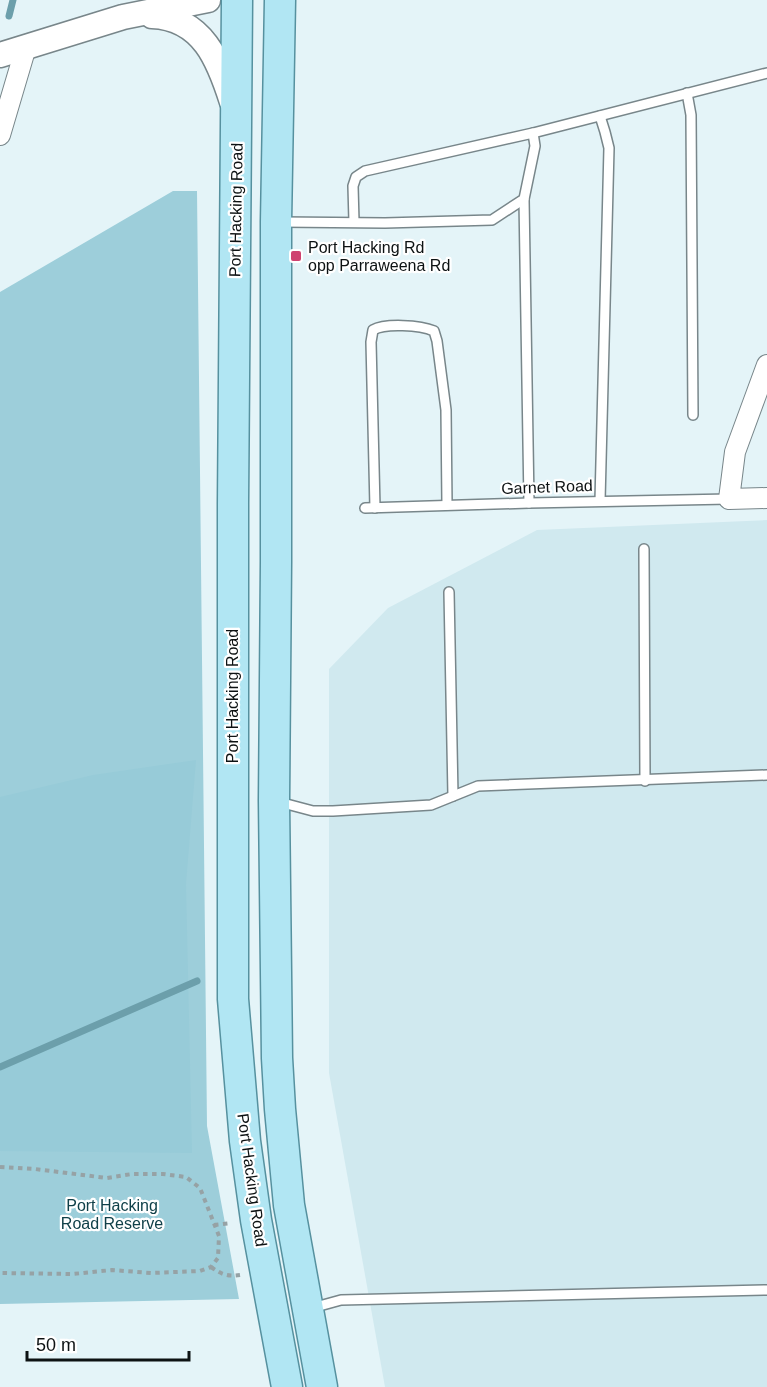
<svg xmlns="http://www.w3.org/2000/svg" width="767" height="1387" font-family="Helvetica,sans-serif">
<rect width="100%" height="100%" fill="#e4f4f8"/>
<path fill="#d0e9ef" d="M 767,520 L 767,1387 L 385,1387 L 329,1073 L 329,669 L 388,608 L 537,530 Z"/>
<path fill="#9dceda" d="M 173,191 L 197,191 L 207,1126 L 239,1299 L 0,1304 L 0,292 Z"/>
<path fill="#97cbd8" d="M 196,760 L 186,884 L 192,1153 L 0,1151 L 0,797 L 93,775 Z"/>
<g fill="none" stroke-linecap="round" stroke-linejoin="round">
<g stroke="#6c9fab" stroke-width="7">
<path d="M 9,16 L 13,0"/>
<path d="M 0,1067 L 197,981"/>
</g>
<g stroke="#78868a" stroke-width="12">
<g id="service">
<path d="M 687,93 L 691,115 L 693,415"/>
<path d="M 600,116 L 605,132 L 609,148 L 600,501"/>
<path d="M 524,199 L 529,503"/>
<path d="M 281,222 L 385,223 L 492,220 L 524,199 L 535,146 L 533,133 L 767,73"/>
<path d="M 354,222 L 353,186 L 356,177 L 365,171 L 533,133"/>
<path d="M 365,508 L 529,503 L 729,499"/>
<path d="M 375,508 L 371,342 L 373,330 C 385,323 420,325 434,331 L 437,341 L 446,410 L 447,505"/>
<path d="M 644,549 L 645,781"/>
<path d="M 449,592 L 453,796"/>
<path d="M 279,802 L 313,811 L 333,811 L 431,805 L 478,786 L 767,775"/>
<path d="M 312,1308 L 341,1300 L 767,1290"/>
</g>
</g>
<g stroke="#78868a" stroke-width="22">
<g id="minor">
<path d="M 0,135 L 26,47"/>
<path d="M 767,365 L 735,452 L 729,499 L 767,498"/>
</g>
</g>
<g stroke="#78868a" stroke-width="27">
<g id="tertiary">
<path d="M 152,16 C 203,18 219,61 232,102"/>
<path d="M 0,55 L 123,17 L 208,0"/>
</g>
</g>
<g stroke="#56919f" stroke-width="33">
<g id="primary">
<path d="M 237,0 L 233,504 L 233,999 L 245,1141 L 256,1220 L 287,1387"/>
<path d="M 280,0 L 276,222 L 276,562 L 274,801 L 277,1058 L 280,1109 L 289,1205 L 322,1387"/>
</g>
</g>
<g stroke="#96a2a5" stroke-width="4" stroke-dasharray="4.5 4.5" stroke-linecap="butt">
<path d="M 0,1167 L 35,1169 L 107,1178 L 132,1174 L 163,1174 L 186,1177 L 200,1188 L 219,1236 L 218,1258 L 211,1267 L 200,1271 L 151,1273 L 112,1270 L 73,1274 L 0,1273"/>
<path d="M 214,1225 L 231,1223"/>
<path d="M 211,1267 C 221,1274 227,1277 240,1275"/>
</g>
<use href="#service" stroke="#fff" stroke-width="9"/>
<use href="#minor" stroke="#fff" stroke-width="20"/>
<use href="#tertiary" stroke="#fff" stroke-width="24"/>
<use href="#primary" stroke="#b1e6f3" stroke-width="30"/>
</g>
<rect fill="#cf4270" stroke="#fff" stroke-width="2" x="290" y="250" width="12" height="12" rx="3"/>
<g text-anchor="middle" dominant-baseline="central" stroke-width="4.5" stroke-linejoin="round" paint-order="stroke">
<g font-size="16" fill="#0d1213" stroke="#fff">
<text transform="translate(236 210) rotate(-89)">Port Hacking Road</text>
<text transform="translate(547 487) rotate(-2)">Garnet Road</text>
<text transform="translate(232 696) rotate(-90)">Port Hacking Road</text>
<text transform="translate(252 1180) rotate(82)">Port Hacking Road</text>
</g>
<g font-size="16" fill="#0d1213" stroke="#fff" text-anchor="start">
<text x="308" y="247">Port Hacking Rd<tspan x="308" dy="18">opp Parraweena Rd</tspan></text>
</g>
<g font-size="16" fill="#104049" stroke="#fff">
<text x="112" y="1205">Port Hacking<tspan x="112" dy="18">Road Reserve</tspan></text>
</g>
</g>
<path d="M27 1351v9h162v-9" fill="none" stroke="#0d1213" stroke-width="3"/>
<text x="36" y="1351" font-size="18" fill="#0d1213" stroke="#ffffff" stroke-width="4.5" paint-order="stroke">50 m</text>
</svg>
